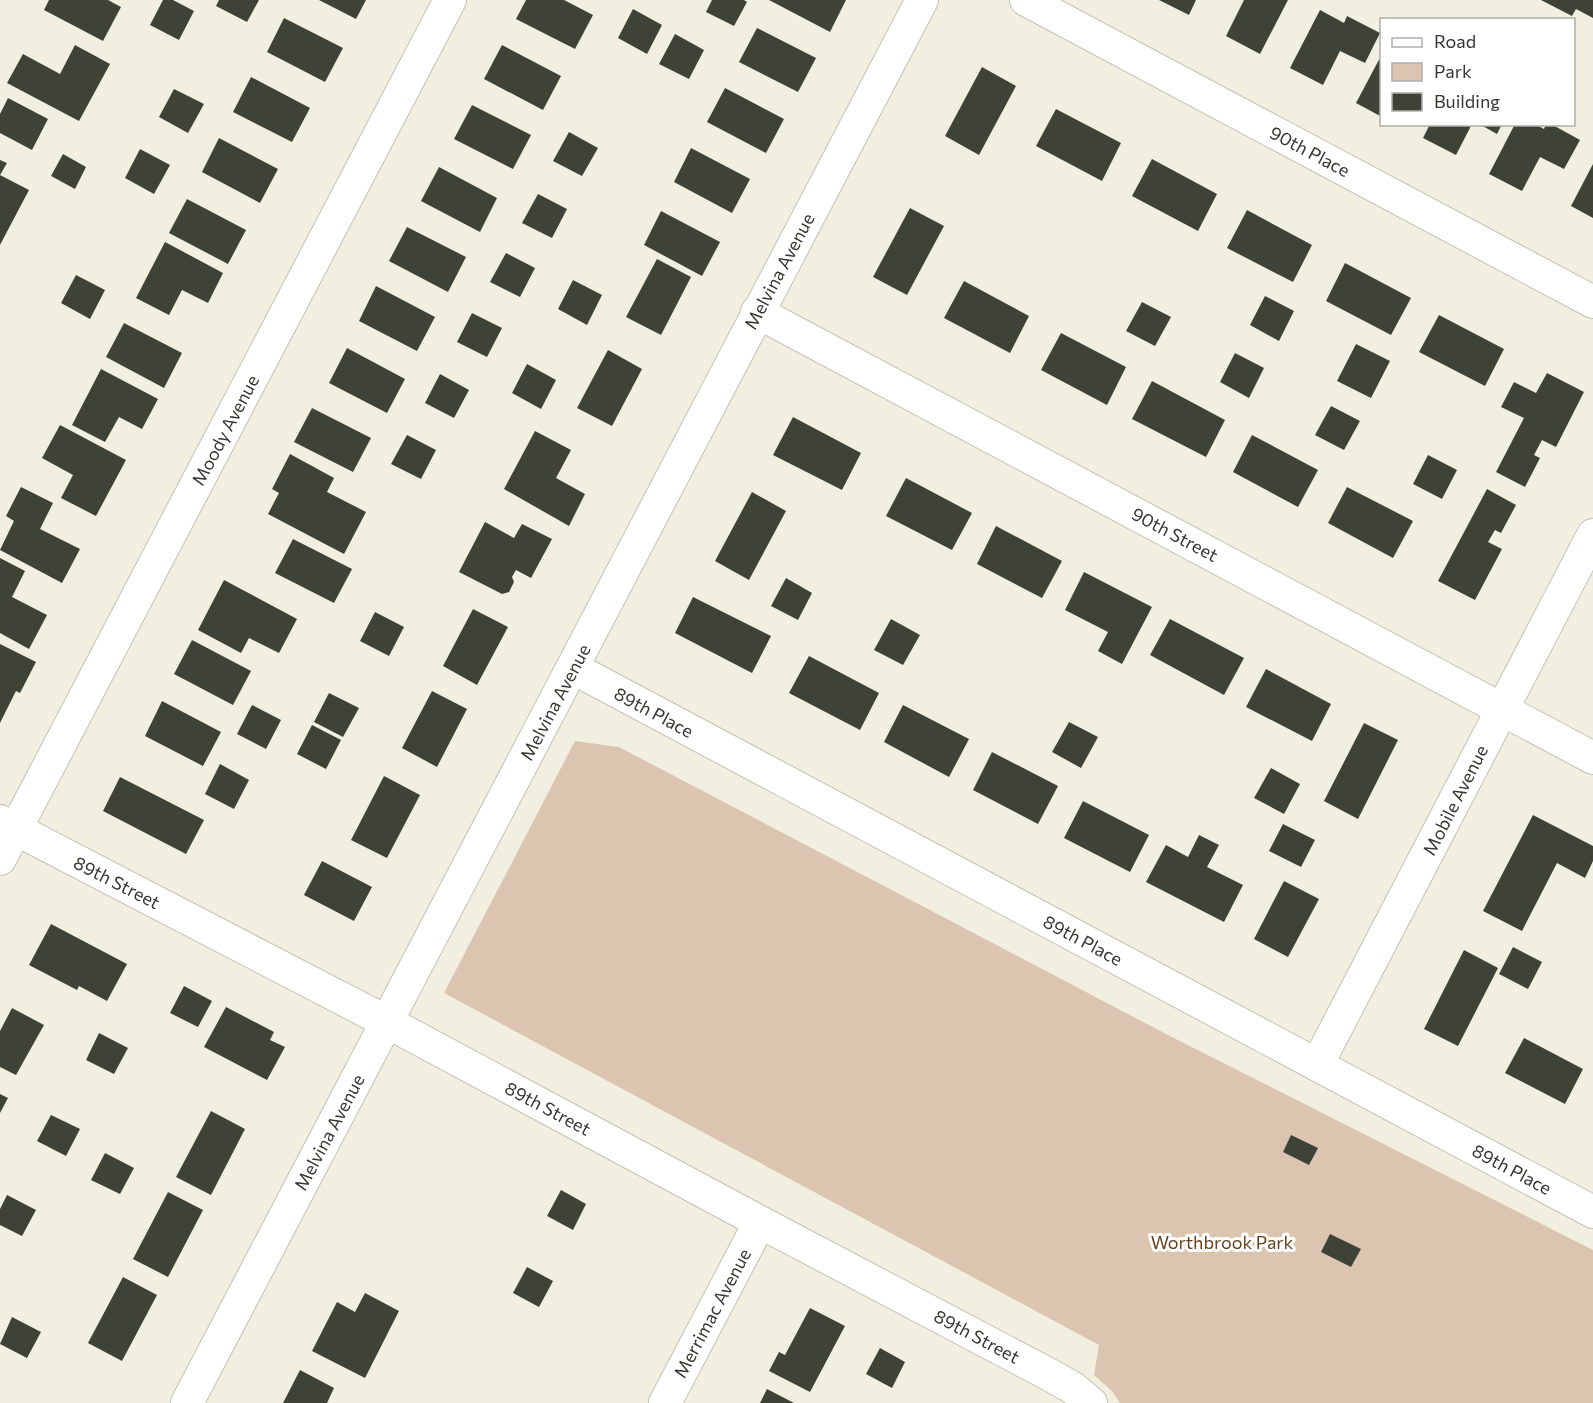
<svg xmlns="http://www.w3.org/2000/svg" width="1593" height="1403" font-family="Commissioner,sans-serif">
<rect width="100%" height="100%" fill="#f1f0e0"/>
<path fill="#dcc5b0" d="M 575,741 L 619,747 L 1168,1035 L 1593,1250 L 1593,1403 L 1120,1403 L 1112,1391 L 1094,1375 L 1099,1345 L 444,993 Z"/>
<g fill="#3f4337">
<path d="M 49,0 L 108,0 L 121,7 L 103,41 L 44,10 Z"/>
<path d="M 163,0 L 173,0 L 194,11 L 179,40 L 150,25 Z"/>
<path d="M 219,0 L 259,0 L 247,22 L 216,6 Z"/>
<path d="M 319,0 L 366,0 L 356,19 Z"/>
<path d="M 526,0 L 564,0 L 593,15 L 575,49 L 516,19 Z"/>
<path d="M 712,0 L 744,0 L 747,2 L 734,26 L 706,12 Z"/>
<path d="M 769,0 L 846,0 L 830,32 Z"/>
<path d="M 1159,0 L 1196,0 L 1189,15 Z"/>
<path d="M 1244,0 L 1288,0 L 1260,54 L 1226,36 Z"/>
<path d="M 1541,0 L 1593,0 L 1593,18 L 1576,9 L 1572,16 Z"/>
<path d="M 633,9 L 662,25 L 647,54 L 618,38 Z"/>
<path d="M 1320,10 L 1344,23 L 1347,16 L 1380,33 L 1365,63 L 1340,51 L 1323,85 L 1290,68 Z"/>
<path d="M 284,18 L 343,48 L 325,82 L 267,52 Z"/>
<path d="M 757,28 L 816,58 L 798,92 L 739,62 Z"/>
<path d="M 675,34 L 704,50 L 689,79 L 659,64 Z"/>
<path d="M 75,45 L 110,64 L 79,121 L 7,83 L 23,54 L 60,74 Z"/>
<path d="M 502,45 L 561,76 L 543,110 L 484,79 Z"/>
<path d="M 1382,54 L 1382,117 L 1356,103 Z"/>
<path d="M 982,67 L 1016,86 L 979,155 L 945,136 Z"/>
<path d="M 251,77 L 310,108 L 292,142 L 233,112 Z"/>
<path d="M 725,88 L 784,119 L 766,153 L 707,122 Z"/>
<path d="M 174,89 L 204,104 L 188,133 L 159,117 Z"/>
<path d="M 8,98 L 48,119 L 32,150 L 0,133 L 0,114 Z"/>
<path d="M 472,105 L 531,135 L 513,169 L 454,139 Z"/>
<path d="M 1056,109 L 1121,143 L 1102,181 L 1036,146 Z"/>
<path d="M 1430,124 L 1472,124 L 1456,155 L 1423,138 Z"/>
<path d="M 1479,124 L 1502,124 L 1497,134 Z"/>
<path d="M 1515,124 L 1535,124 L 1544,129 L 1546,124 L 1551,124 L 1580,140 L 1564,169 L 1540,157 L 1522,191 L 1489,174 Z"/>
<path d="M 569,132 L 598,148 L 582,176 L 553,161 Z"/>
<path d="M 219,138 L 278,169 L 260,203 L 202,172 Z"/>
<path d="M 691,148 L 750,179 L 732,213 L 674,182 Z"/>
<path d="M 140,149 L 170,165 L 154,194 L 125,178 Z"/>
<path d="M 63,154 L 86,167 L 75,189 L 51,176 Z"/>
<path d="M 1152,159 L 1217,194 L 1198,231 L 1132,196 Z"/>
<path d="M 0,160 L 7,163 L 0,175 L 29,190 L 0,245 Z"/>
<path d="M 1593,164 L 1593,218 L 1571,206 Z"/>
<path d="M 439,167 L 497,198 L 480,232 L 421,201 Z"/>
<path d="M 538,194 L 567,209 L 552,238 L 522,223 Z"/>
<path d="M 187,199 L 246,230 L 228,264 L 169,233 Z"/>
<path d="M 910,208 L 944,226 L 907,295 L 873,277 Z"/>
<path d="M 1247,210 L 1312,245 L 1293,282 L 1227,248 Z"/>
<path d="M 661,211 L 720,242 L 702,276 L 644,245 Z"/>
<path d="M 407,227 L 466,257 L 448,292 L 389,261 Z"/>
<path d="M 165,242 L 223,273 L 208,303 L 182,290 L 169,315 L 136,298 Z"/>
<path d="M 506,253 L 535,268 L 520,297 L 490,282 Z"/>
<path d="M 657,259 L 691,277 L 661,335 L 626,317 Z"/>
<path d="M 1345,263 L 1411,298 L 1391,335 L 1326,301 Z"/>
<path d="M 76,275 L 105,290 L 90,319 L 61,303 Z"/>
<path d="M 573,280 L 602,295 L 587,325 L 558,309 Z"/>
<path d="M 964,281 L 1029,316 L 1010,353 L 944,318 Z"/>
<path d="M 376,286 L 435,317 L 417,351 L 359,321 Z"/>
<path d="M 1265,296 L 1294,311 L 1279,341 L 1250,325 Z"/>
<path d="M 1142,302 L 1171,317 L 1155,346 L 1126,331 Z"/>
<path d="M 472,313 L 502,328 L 487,357 L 457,342 Z"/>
<path d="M 1439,315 L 1504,349 L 1485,386 L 1419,352 Z"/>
<path d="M 124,323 L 182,353 L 164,388 L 106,357 Z"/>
<path d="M 1061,333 L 1126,367 L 1107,405 L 1041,370 Z"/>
<path d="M 1356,344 L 1390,361 L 1371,398 L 1337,381 Z"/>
<path d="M 347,348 L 405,379 L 387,413 L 329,383 Z"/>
<path d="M 608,350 L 642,369 L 612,426 L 577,408 Z"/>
<path d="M 1235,353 L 1264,368 L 1249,398 L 1220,382 Z"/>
<path d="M 527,364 L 556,380 L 541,409 L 512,393 Z"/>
<path d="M 101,369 L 158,399 L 142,429 L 119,417 L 105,442 L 72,425 Z"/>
<path d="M 1547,373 L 1584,392 L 1556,447 L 1542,440 L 1534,455 L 1540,458 L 1525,487 L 1496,472 L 1524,418 L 1501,407 L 1514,382 L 1536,393 Z"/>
<path d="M 440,374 L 469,390 L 454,418 L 425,403 Z"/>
<path d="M 1152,381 L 1225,420 L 1206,457 L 1132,419 Z"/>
<path d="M 1331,406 L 1360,421 L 1344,450 L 1315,435 Z"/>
<path d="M 312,408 L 371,438 L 353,472 L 294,442 Z"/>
<path d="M 793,417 L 861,453 L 842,490 L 773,455 Z"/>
<path d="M 60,425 L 126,460 L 96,516 L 61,498 L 73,475 L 42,458 Z"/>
<path d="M 535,431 L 571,450 L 556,478 L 585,494 L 569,526 L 504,489 Z"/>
<path d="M 407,435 L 436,450 L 421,479 L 391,464 Z"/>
<path d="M 1252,435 L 1318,470 L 1298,507 L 1233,472 Z"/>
<path d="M 290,454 L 334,478 L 327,492 L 366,512 L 344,554 L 268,514 L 279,493 L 272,489 Z"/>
<path d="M 1428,455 L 1457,470 L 1442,499 L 1413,484 Z"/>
<path d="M 906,478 L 972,513 L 952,550 L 886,516 Z"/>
<path d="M 21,487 L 53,503 L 40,529 L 80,549 L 62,583 L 0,550 L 14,521 L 6,516 Z"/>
<path d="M 1347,487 L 1413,521 L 1393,558 L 1328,523 Z"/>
<path d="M 1487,489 L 1516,505 L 1501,533 L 1495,530 L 1488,542 L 1502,549 L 1475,600 L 1438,581 Z"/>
<path d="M 752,492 L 786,511 L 749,580 L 715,561 Z"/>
<path d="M 485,522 L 514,538 L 522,524 L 552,539 L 531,578 L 516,570 L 512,577 L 514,582 L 509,592 L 502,594 L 459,572 Z"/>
<path d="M 996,526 L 1062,561 L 1042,598 L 977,564 Z"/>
<path d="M 293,539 L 352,569 L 334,603 L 275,573 Z"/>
<path d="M 0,558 L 25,571 L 12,597 L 47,615 L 29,649 L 0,633 Z"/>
<path d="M 1084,572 L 1152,607 L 1122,664 L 1098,651 L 1108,632 L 1065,610 Z"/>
<path d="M 786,578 L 812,593 L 798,620 L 771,606 Z"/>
<path d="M 224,580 L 297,619 L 279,653 L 249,638 L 241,653 L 198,630 Z"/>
<path d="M 693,597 L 771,636 L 752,673 L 675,633 Z"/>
<path d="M 473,609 L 508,627 L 477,685 L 443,666 Z"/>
<path d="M 375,612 L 404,627 L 389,656 L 360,641 Z"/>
<path d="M 891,619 L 920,635 L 903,665 L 874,650 Z"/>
<path d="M 1170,619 L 1244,658 L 1224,695 L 1150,655 Z"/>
<path d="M 192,640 L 251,671 L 233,705 L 174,674 Z"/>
<path d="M 0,644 L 36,662 L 20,693 L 16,691 L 0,723 Z"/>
<path d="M 809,656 L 879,693 L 860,730 L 789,693 Z"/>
<path d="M 1266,669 L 1331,704 L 1312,741 L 1246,707 Z"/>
<path d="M 432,691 L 467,709 L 437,767 L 402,748 Z"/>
<path d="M 329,693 L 359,708 L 343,737 L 314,722 Z"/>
<path d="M 162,701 L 221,732 L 203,766 L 145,736 Z"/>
<path d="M 252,705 L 281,720 L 266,749 L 237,734 Z"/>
<path d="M 903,705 L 969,739 L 949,777 L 884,742 Z"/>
<path d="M 1069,722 L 1098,737 L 1081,768 L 1052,752 Z"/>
<path d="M 1364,723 L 1398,740 L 1358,819 L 1324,801 Z"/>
<path d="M 312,725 L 341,740 L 326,769 L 297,754 Z"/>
<path d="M 992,752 L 1058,786 L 1038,824 L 973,790 Z"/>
<path d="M 220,764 L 249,780 L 234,809 L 205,794 Z"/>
<path d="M 1271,768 L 1300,784 L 1284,814 L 1254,798 Z"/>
<path d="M 384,776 L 420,795 L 387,858 L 351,840 Z"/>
<path d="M 120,777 L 204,820 L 186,854 L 103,811 Z"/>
<path d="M 1083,801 L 1149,835 L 1130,872 L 1064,838 Z"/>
<path d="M 1533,815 L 1593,846 L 1593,861 L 1585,878 L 1557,863 L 1522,931 L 1483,911 Z"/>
<path d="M 1283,824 L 1315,840 L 1301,867 L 1269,851 Z"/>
<path d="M 1199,835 L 1219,845 L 1207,867 L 1243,885 L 1224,922 L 1146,882 L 1166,845 L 1188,857 Z"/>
<path d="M 322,861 L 372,887 L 354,921 L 304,895 Z"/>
<path d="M 1284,881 L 1319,899 L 1288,957 L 1254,939 Z"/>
<path d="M 51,924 L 127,964 L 107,1001 L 79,986 L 77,990 L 29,965 Z"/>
<path d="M 1513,947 L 1542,962 L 1528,989 L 1499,974 Z"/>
<path d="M 1464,950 L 1498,968 L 1458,1046 L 1424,1029 Z"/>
<path d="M 184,986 L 212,1001 L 198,1027 L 170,1013 Z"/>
<path d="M 226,1007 L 274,1032 L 270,1040 L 285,1047 L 267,1080 L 204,1047 Z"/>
<path d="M 12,1008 L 44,1025 L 16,1075 L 0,1067 L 0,1031 Z"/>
<path d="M 99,1033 L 128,1048 L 114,1074 L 86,1060 Z"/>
<path d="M 1524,1038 L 1583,1069 L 1565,1104 L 1505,1073 Z"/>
<path d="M 0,1094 L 8,1098 L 0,1113 Z"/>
<path d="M 211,1111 L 245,1129 L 211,1195 L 176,1177 Z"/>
<path d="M 51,1115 L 80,1129 L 66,1156 L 37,1141 Z"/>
<path d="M 1291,1135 L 1318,1148 L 1309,1165 L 1283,1152 Z"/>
<path d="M 105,1153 L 134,1168 L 120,1194 L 91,1180 Z"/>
<path d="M 561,1190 L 586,1204 L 573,1230 L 547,1216 Z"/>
<path d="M 168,1192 L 203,1210 L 168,1277 L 133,1259 Z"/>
<path d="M 7,1195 L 36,1210 L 22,1236 L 0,1225 L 0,1209 Z"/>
<path d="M 1330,1234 L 1361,1249 L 1351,1267 L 1321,1252 Z"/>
<path d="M 527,1267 L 553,1281 L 539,1307 L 513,1293 Z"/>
<path d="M 123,1277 L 157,1295 L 122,1361 L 88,1343 Z"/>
<path d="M 365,1293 L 399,1311 L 365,1378 L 312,1351 L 337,1302 L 355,1312 Z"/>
<path d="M 810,1308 L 845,1326 L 810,1392 L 769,1371 L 779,1352 L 785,1355 Z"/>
<path d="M 12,1317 L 41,1332 L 27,1358 L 0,1344 Z"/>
<path d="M 880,1348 L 905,1362 L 892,1388 L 866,1374 Z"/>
<path d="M 300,1370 L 334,1388 L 327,1403 L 283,1403 Z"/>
<path d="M 767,1389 L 794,1403 L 760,1403 Z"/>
</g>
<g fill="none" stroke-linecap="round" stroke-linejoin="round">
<g stroke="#c3c2b2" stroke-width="34">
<g id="minor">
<path d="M 1026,0 L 1593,302"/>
<path d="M 757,312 L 1593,758"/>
<path d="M 573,668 L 1593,1212"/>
<path d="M 0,821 L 387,1022 L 760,1222 L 1050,1375 L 1073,1388 L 1091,1403"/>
<path d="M 0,859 L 450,0"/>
<path d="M 1317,1065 L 1593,535"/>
<path d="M 187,1403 L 922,0"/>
<path d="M 665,1403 L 760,1222"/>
</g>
</g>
<use href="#minor" stroke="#fff" stroke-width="32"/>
</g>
<g text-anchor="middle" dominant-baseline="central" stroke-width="6" stroke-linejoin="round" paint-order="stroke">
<g font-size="18" fill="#363630" stroke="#fff">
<text transform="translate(1310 151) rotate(28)">90th Place</text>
<text transform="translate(779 271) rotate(-62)">Melvina Avenue</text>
<text transform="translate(225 430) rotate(-62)">Moody Avenue</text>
<text transform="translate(1175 534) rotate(28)">90th Street</text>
<text transform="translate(555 702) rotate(-62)">Melvina Avenue</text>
<text transform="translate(654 712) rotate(28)">89th Place</text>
<text transform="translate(1455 800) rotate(-63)">Mobile Avenue</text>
<text transform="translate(117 882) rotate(27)">89th Street</text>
<text transform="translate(1083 940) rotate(28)">89th Place</text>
<text transform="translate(548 1108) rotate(28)">89th Street</text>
<text transform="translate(329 1132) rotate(-62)">Melvina Avenue</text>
<text transform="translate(1512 1169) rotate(28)">89th Place</text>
<text transform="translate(712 1313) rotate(-62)">Merrimac Avenue</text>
<text transform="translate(977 1336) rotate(28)">89th Street</text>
</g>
<g font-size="18" fill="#67421c" stroke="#fff">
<text x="1222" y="1242">Worthbrook Park</text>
</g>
</g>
<rect x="1380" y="18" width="195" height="108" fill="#ffffff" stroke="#afafac" stroke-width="1.5"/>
<rect x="1392" y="38" width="30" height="9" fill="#ffffff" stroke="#afafac" stroke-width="1.5"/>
<text x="1434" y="48" font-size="18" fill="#363630">Road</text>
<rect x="1392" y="63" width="30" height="18" fill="#dcc5b0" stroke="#afafac" stroke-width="1.5"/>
<text x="1434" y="78" font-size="18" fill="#363630">Park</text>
<rect x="1392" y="93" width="30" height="18" fill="#3f4337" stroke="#afafac" stroke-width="1.5"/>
<text x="1434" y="108" font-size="18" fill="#363630">Building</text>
</svg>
